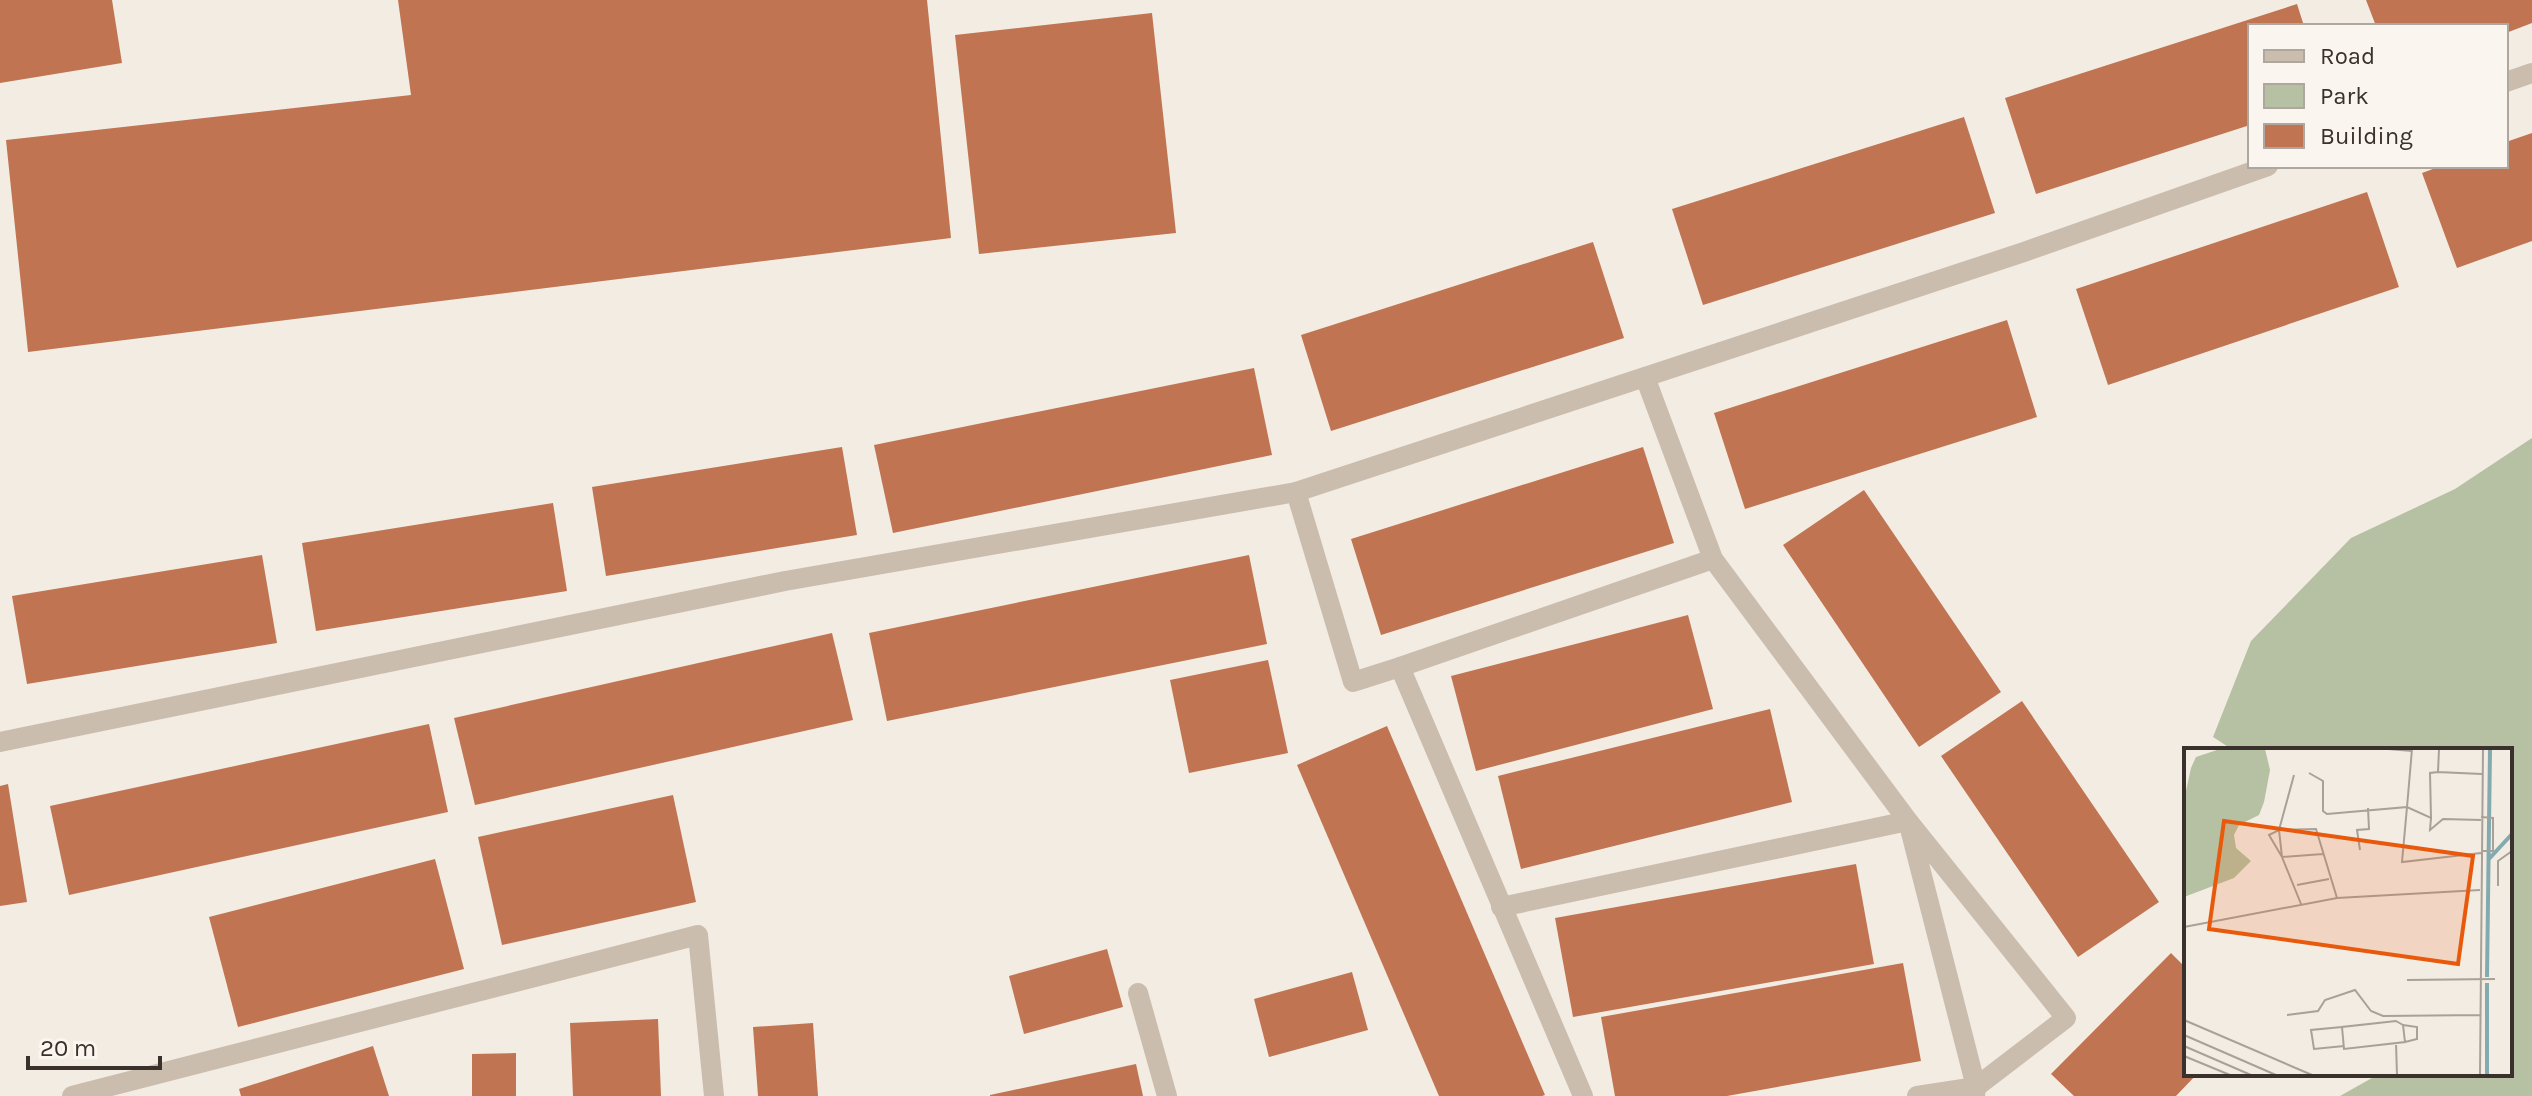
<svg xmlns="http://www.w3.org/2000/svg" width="2532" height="1096" font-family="Karla,sans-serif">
<rect width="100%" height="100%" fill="#f3ece2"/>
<path fill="#b5c1a2" d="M 2532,438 L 2532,1096 L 2340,1096 L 2379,1074 L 2510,1074 L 2510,750 L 2233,750 L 2213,737 L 2251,641 L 2351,538 L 2455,489 Z"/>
<g fill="#c07452">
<path d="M 0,0 L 112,0 L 122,63 L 0,83 Z"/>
<path d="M 398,0 L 927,0 L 951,238 L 28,352 L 6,140 L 411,95 Z"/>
<path d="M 2366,0 L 2532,0 L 2532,23 L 2506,33 L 2506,26 L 2376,26 Z"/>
<path d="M 2297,4 L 2304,26 L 2250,26 L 2250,125 L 2036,194 L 2005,98 Z"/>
<path d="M 1152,13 L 1176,233 L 979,254 L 955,35 Z"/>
<path d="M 1964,117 L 1995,213 L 1703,305 L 1672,209 Z"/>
<path d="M 2532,133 L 2532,241 L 2457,268 L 2422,173 L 2441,166 L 2506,166 L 2506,142 Z"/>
<path d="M 2367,192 L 2399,287 L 2108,385 L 2076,289 Z"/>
<path d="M 1593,242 L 1624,338 L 1331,431 L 1301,335 Z"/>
<path d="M 2007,320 L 2037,417 L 1745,509 L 1714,413 Z"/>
<path d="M 1254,368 L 1272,455 L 893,533 L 874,445 Z"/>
<path d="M 842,447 L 857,535 L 606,576 L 592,487 Z"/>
<path d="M 1643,447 L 1674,543 L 1381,635 L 1351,539 Z"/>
<path d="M 1864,490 L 2001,692 L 1919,747 L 1783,545 Z"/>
<path d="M 553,503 L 567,591 L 316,631 L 302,543 Z"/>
<path d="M 262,555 L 277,643 L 27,684 L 12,596 Z"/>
<path d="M 1249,555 L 1267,644 L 887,721 L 869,633 Z"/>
<path d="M 1688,615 L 1713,709 L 1476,771 L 1451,676 Z"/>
<path d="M 832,633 L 853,720 L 475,805 L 454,718 Z"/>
<path d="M 1268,660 L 1288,753 L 1189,773 L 1170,680 Z"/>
<path d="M 2022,701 L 2159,902 L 2078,957 L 1941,756 Z"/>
<path d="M 1770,709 L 1792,802 L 1521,869 L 1498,776 Z"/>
<path d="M 429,724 L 448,812 L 69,895 L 50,806 Z"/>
<path d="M 1387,726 L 1545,1095 L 1542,1096 L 1439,1096 L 1297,765 Z"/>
<path d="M 8,784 L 27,902 L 0,906 L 0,786 Z"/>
<path d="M 673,795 L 696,902 L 502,945 L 478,837 Z"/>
<path d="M 435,859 L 464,969 L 238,1027 L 209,917 Z"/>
<path d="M 1856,864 L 1874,964 L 1573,1017 L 1555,918 Z"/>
<path d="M 1107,949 L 1123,1007 L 1024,1034 L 1009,976 Z"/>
<path d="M 2171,953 L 2186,968 L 2186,1074 L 2197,1074 L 2176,1096 L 2074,1096 L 2051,1074 Z"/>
<path d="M 1903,963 L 1921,1061 L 1727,1096 L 1615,1096 L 1601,1017 Z"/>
<path d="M 1352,972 L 1368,1030 L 1269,1057 L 1254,999 Z"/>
<path d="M 658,1019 L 661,1096 L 573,1096 L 570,1023 Z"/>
<path d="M 813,1023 L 818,1096 L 758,1096 L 753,1027 Z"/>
<path d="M 373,1046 L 389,1096 L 241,1096 L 239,1089 Z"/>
<path d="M 516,1053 L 516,1096 L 472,1096 L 472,1054 Z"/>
<path d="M 1136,1064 L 1143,1096 L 990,1096 L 990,1095 Z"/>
</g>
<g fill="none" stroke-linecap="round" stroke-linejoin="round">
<g stroke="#cbbdae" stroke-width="20">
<path d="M 2506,82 L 2532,73"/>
<path d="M 1296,492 L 1353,682 L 1400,667 L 1583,1096"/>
<path d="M 1400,667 L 1713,559"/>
<path d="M 0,742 L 785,581 L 1296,492 L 2024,252 L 2268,166"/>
<path d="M 1501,907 L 1908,821 L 2066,1018 L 1976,1087 L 1908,821 L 1713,559 L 1645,377"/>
<path d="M 1138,993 L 1167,1096"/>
<path d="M 72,1096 L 698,935 L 714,1096"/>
<path d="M 1917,1096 L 1976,1087 L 1975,1096"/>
</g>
</g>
<g transform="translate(2184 748)">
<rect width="328" height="328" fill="#f3ece2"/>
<path d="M 36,1 L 81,1 L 86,22 L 80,54 L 75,67 L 55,77 L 50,87 L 52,100 L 67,113 L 50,130 L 0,149 L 0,52 L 7,20 L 12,9 Z" fill="#b5c1a2"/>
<path fill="none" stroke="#82aaaf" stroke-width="4" d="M 304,112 L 328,86M 303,229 L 306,1M 303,327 L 303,235"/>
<path fill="none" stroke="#a9a199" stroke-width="2" d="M 204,1 L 228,3M 255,1 L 254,24 L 298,26M 254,24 L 246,25 L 247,70 L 223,59 L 218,114 L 297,105M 125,25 L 139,33 L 139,63 L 143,66 L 223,59 L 228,1M 110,27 L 95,82 L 132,81 L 153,150M 247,70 L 246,82 L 259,71 L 297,72M 176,102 L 173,82 L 185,81 L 184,60M 297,103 L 309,103 L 309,70 L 297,69M 113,137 L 145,131M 314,138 L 314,113 L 328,103M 117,156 L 98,109 L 95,82 L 85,87 L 98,109 L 139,106M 0,179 L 153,150 L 296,142M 223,232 L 311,231M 103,267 L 134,263 L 141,252 L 171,242 L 187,263 L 199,268 L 297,267M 0,272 L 128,327M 212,273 L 219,277 L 221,294 L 160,301 L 158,279 ZM 219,277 L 233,279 L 233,291 L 221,294M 158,279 L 127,282 L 130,301 L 160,298M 0,287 L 92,327M 212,295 L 213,327M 0,298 L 67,327M 0,308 L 46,327M 296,327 L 299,1"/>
<path fill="#e8590c" fill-opacity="0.15" stroke="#e8590c" stroke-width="4" d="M 40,73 L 289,108 L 274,216 L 25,181 Z"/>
<rect width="328" height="328" fill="none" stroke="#3a312c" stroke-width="4"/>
</g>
<rect x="2248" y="24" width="260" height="144" fill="#faf5ee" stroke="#ada7a0" stroke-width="2"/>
<rect x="2264" y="50" width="40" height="12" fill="#cbbdae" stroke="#ada7a0" stroke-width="2"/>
<text x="2320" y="64" font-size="24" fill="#3a312c">Road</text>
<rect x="2264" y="84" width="40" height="24" fill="#b5c1a2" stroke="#ada7a0" stroke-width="2"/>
<text x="2320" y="104" font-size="24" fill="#3a312c">Park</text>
<rect x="2264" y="124" width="40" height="24" fill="#c07452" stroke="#ada7a0" stroke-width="2"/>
<text x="2320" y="144" font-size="24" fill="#3a312c">Building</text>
<path d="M28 1056v12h132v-12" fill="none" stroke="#3a312c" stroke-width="4"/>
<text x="40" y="1056" font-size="24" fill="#3a312c" stroke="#faf5ee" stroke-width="6" paint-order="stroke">20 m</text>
</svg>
